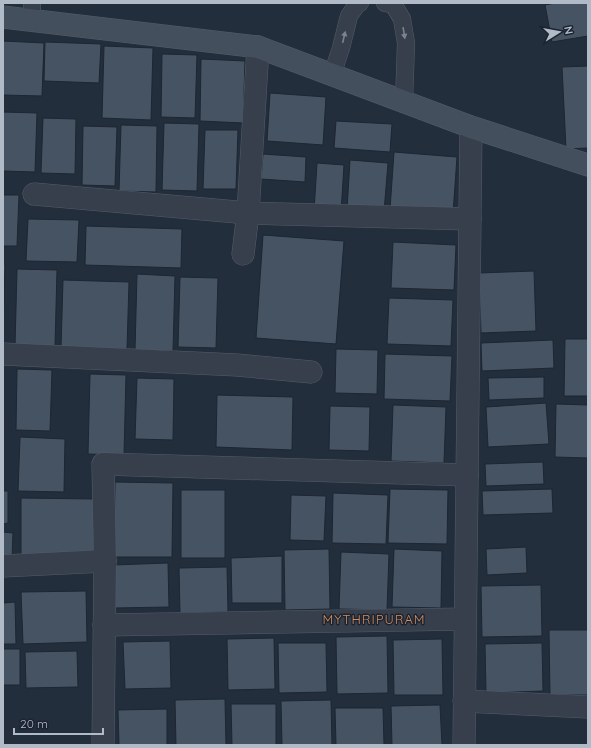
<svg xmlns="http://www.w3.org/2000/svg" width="591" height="748" font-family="Quicksand,sans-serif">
<rect width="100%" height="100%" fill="#222e3b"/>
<g fill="#465362" stroke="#1d2632">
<path d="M 555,3 L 588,3 L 588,36 L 552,42 L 545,5 Z"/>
<path d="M 3,41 L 44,43 L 42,96 L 3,95 Z"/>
<path d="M 45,42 L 101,44 L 99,83 L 44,81 Z"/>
<path d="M 104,46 L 153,48 L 151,120 L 102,118 Z"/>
<path d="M 162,54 L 197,55 L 195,118 L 161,117 Z"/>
<path d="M 201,59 L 245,61 L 243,123 L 200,121 Z"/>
<path d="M 588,66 L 588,148 L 566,149 L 562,67 Z"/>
<path d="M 270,93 L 326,97 L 323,145 L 267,141 Z"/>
<path d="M 3,112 L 37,113 L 35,172 L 3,171 Z"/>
<path d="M 43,118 L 76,119 L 75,174 L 41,173 Z"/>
<path d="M 336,121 L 392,124 L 390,152 L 334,148 Z"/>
<path d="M 164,123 L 199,124 L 197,191 L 162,190 Z"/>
<path d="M 121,125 L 157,126 L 156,192 L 119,191 Z"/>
<path d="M 83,126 L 117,127 L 115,186 L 82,185 Z"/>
<path d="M 205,130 L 238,130 L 236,189 L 203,189 Z"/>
<path d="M 394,152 L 457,157 L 453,214 L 390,209 Z"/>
<path d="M 263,154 L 306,157 L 305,182 L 261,179 Z"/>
<path d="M 350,160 L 388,163 L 384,212 L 347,210 Z"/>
<path d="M 317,163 L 344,165 L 341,213 L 314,211 Z"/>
<path d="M 3,195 L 19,195 L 17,246 L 3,246 Z"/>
<path d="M 28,219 L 79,220 L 77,262 L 26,261 Z"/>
<path d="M 86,226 L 182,229 L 181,268 L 85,265 Z"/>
<path d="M 263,235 L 344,241 L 336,344 L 256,338 Z"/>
<path d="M 393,242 L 456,245 L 454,290 L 391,288 Z"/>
<path d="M 3,264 L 5,264 L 3,333 Z"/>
<path d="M 17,269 L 57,270 L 55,347 L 15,346 Z"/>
<path d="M 534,271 L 536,331 L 481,333 L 479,273 Z"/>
<path d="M 137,274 L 175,276 L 173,351 L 135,350 Z"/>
<path d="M 180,277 L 218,278 L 216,348 L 178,347 Z"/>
<path d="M 63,280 L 129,282 L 127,349 L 61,347 Z"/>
<path d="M 389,298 L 453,300 L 451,346 L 387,344 Z"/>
<path d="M 565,339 L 588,339 L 588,396 L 564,396 Z"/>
<path d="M 553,340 L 554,368 L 482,371 L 481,343 Z"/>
<path d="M 336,349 L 378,350 L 377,394 L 335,393 Z"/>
<path d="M 385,354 L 452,356 L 450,401 L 384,399 Z"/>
<path d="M 17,369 L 52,370 L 50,431 L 16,430 Z"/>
<path d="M 90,374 L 126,375 L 124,455 L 88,454 Z"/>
<path d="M 544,377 L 544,398 L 489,400 L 488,378 Z"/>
<path d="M 137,378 L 174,379 L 173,440 L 135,439 Z"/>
<path d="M 217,395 L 293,397 L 292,450 L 216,447 Z"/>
<path d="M 546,403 L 549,444 L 488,447 L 486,407 Z"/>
<path d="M 556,404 L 588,405 L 588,458 L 555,457 Z"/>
<path d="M 393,405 L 446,407 L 444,463 L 391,461 Z"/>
<path d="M 330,406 L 370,407 L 369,451 L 329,450 Z"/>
<path d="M 20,437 L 65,439 L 64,492 L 18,491 Z"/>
<path d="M 543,462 L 544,484 L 486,486 L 485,464 Z"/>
<path d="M 115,482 L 173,483 L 172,557 L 114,557 Z"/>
<path d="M 390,489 L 448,490 L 447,544 L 388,543 Z"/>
<path d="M 552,489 L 553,513 L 483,515 L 482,491 Z"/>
<rect x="181" y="490" width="44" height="68"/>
<path d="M 3,491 L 8,491 L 8,523 L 3,524 Z"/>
<path d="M 333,493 L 388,495 L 386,544 L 332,543 Z"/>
<path d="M 291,495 L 326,496 L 324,541 L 290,540 Z"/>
<path d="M 21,498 L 95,499 L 95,556 L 21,556 Z"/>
<path d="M 3,532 L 13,533 L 12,560 L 3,560 Z"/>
<path d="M 526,547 L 527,573 L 487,575 L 486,549 Z"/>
<path d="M 329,549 L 330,609 L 285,610 L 284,550 Z"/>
<path d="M 394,549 L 442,551 L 441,608 L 392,607 Z"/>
<path d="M 341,552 L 389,554 L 387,610 L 339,609 Z"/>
<path d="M 282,556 L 282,603 L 232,603 L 231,558 Z"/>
<path d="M 168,563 L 169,607 L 114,608 L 113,565 Z"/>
<path d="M 227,567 L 228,612 L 180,613 L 179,568 Z"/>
<path d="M 541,585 L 542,636 L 482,637 L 481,586 Z"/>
<path d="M 86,591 L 87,642 L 23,644 L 21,592 Z"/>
<path d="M 15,602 L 16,644 L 3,644 L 3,603 Z"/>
<path d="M 549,630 L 588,630 L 588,695 L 550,695 Z"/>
<path d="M 387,636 L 388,693 L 337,694 L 336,637 Z"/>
<path d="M 274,638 L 275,689 L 228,690 L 227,639 Z"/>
<path d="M 442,639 L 443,695 L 394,695 L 393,640 Z"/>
<path d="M 170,641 L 171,688 L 125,689 L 123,642 Z"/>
<path d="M 278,643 L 326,643 L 327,692 L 279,693 Z"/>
<path d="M 542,643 L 543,691 L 486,693 L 485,644 Z"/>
<rect x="3" y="649" width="17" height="36"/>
<path d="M 77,651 L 78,687 L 26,688 L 25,652 Z"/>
<path d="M 225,699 L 226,745 L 176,745 L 175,700 Z"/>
<path d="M 331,700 L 332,745 L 282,745 L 281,701 Z"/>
<path d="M 231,704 L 276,704 L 276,745 L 232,745 Z"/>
<path d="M 440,705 L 442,745 L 392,745 L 391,706 Z"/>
<path d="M 335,708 L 383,708 L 384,745 L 336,745 Z"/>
<path d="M 167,709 L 167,745 L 119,745 L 118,710 Z"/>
</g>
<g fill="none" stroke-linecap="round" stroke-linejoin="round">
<g stroke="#545d69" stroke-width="18">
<g id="lane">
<path d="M 32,3 L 32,20"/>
<path d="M 385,3 L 393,4 L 402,19 L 406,43 L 404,102"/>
<path d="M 332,75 L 341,48 L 349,16 L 358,3 L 360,3"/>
</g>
</g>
<g stroke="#545d69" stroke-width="23">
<g id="street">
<path d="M 34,194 L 248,213 L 470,219"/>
<path d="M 243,254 L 248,213 L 258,47"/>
<path d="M 3,354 L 237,365 L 311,372"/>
<path d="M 3,566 L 105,561"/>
<path d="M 104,625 L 465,619"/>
<path d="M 464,701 L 588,707"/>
<path d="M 103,745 L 105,561 L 103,464 L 467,475"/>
<path d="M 464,745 L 471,127"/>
</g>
</g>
<g stroke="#545d69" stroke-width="23">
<path id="secondary" d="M 3,17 L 258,47 L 471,127 L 588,165"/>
</g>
<use href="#lane" stroke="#363f4b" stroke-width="17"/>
<use href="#street" stroke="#363f4b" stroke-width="22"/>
<use href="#secondary" stroke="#444f5e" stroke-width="22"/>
</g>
<defs><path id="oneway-solid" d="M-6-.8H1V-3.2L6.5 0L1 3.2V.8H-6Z"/></defs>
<g fill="#7a838f">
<use href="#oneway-solid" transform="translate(404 33) rotate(81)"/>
<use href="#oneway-solid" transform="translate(344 37) rotate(-77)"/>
</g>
<g text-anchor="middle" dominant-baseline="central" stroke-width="3" stroke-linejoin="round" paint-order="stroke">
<g font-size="13" letter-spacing="1" fill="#d48d5f" stroke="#1b2430">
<text x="374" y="619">MYTHRIPURAM</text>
</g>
</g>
<rect width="591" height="748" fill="none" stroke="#b1bac7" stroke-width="8"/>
<g transform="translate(559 32) rotate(79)" stroke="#1b2430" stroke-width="3" paint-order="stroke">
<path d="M0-3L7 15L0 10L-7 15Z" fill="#b1bac7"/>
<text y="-6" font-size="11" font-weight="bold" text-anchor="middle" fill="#b1bac7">N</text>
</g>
<path d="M14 728v6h89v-6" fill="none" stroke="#b1bac7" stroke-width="2"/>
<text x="20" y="728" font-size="12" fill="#b1bac7" stroke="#1b2430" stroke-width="3" paint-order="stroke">20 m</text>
</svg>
